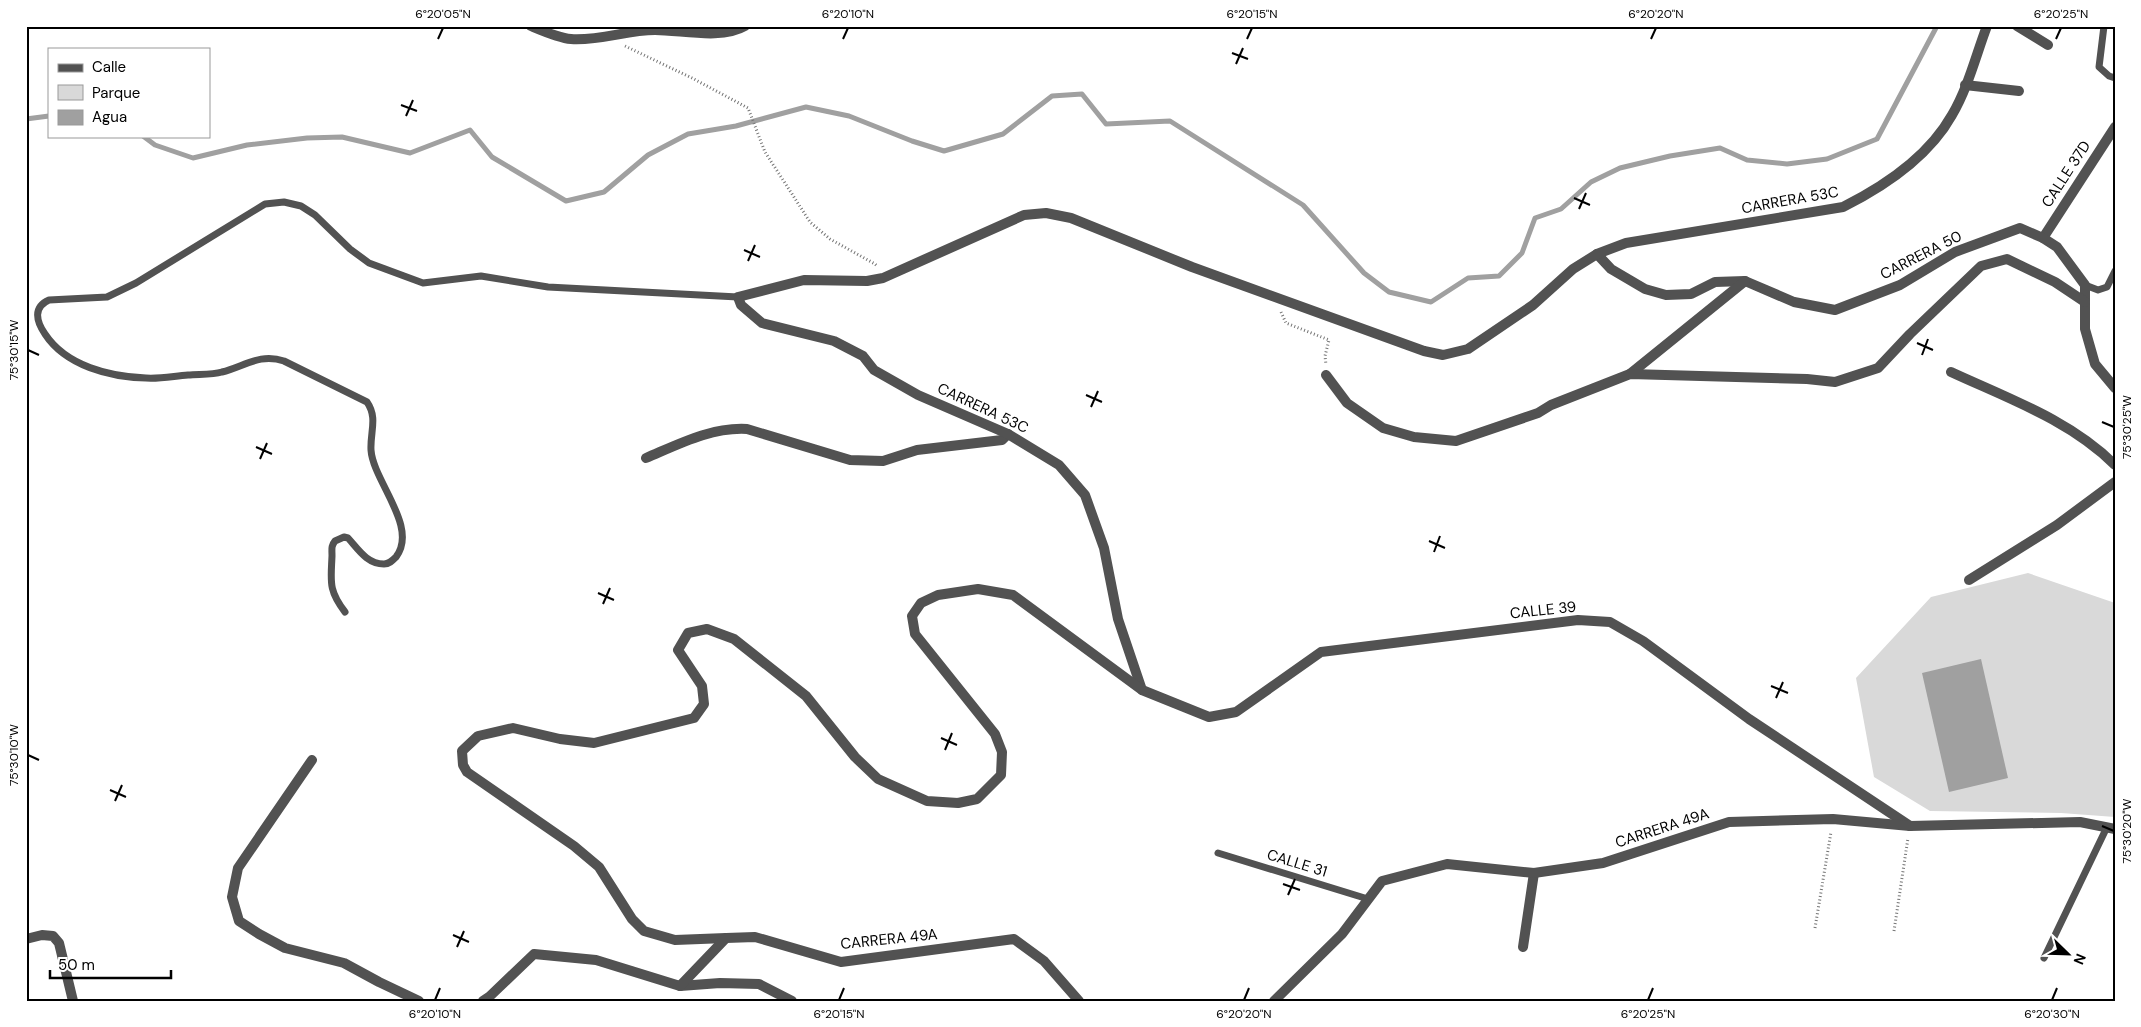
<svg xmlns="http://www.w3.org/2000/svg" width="2141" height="1027" font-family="'DM Sans',sans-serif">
<rect width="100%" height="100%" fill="#fff"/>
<path fill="#d9d9d9" d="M 2028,573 L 2115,603 L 2115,817 L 2061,813 L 1930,811 L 1874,777 L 1856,678 L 1931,597 Z"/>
<path fill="#a0a0a0" d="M 1981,659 L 2008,778 L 1949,792 L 1922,673 Z"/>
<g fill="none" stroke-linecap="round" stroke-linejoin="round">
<g stroke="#a0a0a0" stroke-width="5">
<path d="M 26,119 L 49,116"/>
<path d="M 143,136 L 155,145 L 193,158 L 247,145 L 307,138 L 342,137 L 410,153 L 470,130 L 492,157 L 566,201 L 604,192 L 648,155 L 688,134 L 736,126 L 806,107 L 849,116 L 912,141 L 944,151 L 1003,134 L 1052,96 L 1082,94 L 1106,124 L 1170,121 L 1303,205 L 1364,273 L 1389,292 L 1431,302 L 1468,278 L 1499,276 L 1522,253 L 1535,218 L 1561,209 L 1591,182 L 1620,168 L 1670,156 L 1720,148 L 1747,160 L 1787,164 L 1827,159 L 1877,139 L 1937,26"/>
</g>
<g stroke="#747474" stroke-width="3" stroke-dasharray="1 2.5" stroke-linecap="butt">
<path d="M 625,46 L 692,78 L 748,108 L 765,152 L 810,222 L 830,239 L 875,264 L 877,266"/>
<path d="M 1281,312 L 1286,323 L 1329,340 L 1325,356 L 1326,365"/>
<path d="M 1815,928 L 1831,832"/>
<path d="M 1894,931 L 1908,838"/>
</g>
<g stroke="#525252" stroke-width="7">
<path d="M 2104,26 L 2099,67 L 2109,76 L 2115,78"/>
<path d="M 2085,285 L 2098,290 L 2107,287 L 2115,271"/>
<path d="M 345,612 C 328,590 331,581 332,556 C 332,549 331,546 335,541 L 344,537 L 348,538 C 358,549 367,564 384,564 C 389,564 392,561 396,557 C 419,527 373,481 371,450 C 370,432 378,418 367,402 L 284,361 C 260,353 245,366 222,372 C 212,375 199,374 188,375 C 174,376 160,379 146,378 C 110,377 66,366 45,334 C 36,321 33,307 49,300 L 107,297 L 136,283 L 265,204 L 284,202 L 301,206 L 315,215 L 350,249 L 369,263 L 423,283 L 481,276 L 548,287 L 738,297"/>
<path d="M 1218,853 L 1368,899"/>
<path d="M 2044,958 L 2107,827"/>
</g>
<g stroke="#525252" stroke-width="10">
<path d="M 2017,26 L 2048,45"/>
<path d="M 1965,85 L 2019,91"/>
<path d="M 2043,238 L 2115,127"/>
<path d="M 1523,947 L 1534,873"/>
</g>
<g stroke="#525252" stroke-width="10">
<path d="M 531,26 C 543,31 559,38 571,39 C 600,41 627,30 655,30 C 682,30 721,40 745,26"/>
<path d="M 1597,254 L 1611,269 L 1645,289 L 1666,295 L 1691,294 L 1715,282 L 1745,281 L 1794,302 L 1835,310 L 1900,285 L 1955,252 L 2020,228 L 2043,238 L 2057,247 L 2085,285 L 2085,329 L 2095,364 L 2115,388"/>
<path d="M 1951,372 C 2007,398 2070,420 2115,465"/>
<path d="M 1630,374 L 1745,281"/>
<path d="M 1326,375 L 1347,403 L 1383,428 L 1414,437 L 1456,441 L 1538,413 L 1551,405 L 1630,374 L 1807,379 L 1835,382 L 1878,368 L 1910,334 L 1981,266 L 2007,259 L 2055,282 L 2085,302"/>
<path d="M 646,458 C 679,444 711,427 747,429 L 850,460 L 883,461 L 917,450 L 1002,440 L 1008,434"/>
<path d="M 1969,580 L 2057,525 L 2115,482"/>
<path d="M 1142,690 L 1118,619 L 1104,548 L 1085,495 L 1059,465 L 1008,434 L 918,395 L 874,370 L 863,356 L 834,341 L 762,323 L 741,305 L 738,297 L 804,280 L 867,281 L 883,278 L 1024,215 L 1046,213 L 1071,218 L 1192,267 L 1424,351 L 1443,355 L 1468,349 L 1533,305 L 1573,269 L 1597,254 L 1626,243 L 1843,207 C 1885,186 1929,156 1952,115 C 1968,88 1976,55 1987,26"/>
<path d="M 312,760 L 238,868 L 232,897 L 239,921 L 259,934 L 285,948 L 344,963 L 379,982 L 419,1001"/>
<path d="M 726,938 L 675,940 L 644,931 L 632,919 L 599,867 L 574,846 L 467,772 L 463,765 L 462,751 L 478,736 L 513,728 L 560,739 L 594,743 L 694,718 L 704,704 L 702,686 L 678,650 L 688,633 L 707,629 L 734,639 L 806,696 L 855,757 L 878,779 L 927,801 L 958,803 L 977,799 L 1001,775 L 1002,752 L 995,734 L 915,634 L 912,616 L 921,603 L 938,595 L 978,589 L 1013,595 L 1142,690 L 1209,717 L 1236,712 L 1321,652 L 1578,620 L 1610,622 L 1643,641 L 1749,719 L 1910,826"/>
<path d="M 26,939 L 42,935 L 53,936 L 59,943 L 73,1001"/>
<path d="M 680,986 L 720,983 L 759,984 L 792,1001"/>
<path d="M 483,1001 L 489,997 L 534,954 L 596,960 L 680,986 L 726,938 L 755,937 L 841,962 L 1014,939 L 1044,961 L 1079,1001"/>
<path d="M 1274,1001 L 1342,934 L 1382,881 L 1447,864 L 1534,873 L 1603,863 L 1729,822 L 1833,819 L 1910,826 L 2080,822 L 2115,829"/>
</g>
</g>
<path fill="none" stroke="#000" stroke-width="2" d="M 438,39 L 443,28M 843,39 L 848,28M 1247,39 L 1252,28M 1651,39 L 1656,28M 2056,39 L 2061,28M 1232,53 L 1248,59M 1236,64 L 1243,48M 401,105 L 417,111M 406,116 L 413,100M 1574,198 L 1590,205M 1579,209 L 1586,193M 744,250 L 760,257M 748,261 L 755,245M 1917,343 L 1933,350M 28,350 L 39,355M 1922,355 L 1928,339M 1086,395 L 1102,402M 1091,407 L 1098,391M 2102,422 L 2114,427M 256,447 L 272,454M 260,459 L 267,443M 1429,541 L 1445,548M 1434,552 L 1440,536M 598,593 L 614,600M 603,604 L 610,588M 1771,686 L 1788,693M 1776,698 L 1783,682M 941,738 L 957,745M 945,750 L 952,733M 28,755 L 39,760M 110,790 L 126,797M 115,801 L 122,785M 2102,826 L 2114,831M 1283,884 L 1300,890M 1288,895 L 1295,879M 453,935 L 469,942M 457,947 L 464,931M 435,1000 L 440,988M 839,1000 L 844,988M 1244,1000 L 1249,988M 1648,1000 L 1653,988M 2052,1000 L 2057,988"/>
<g text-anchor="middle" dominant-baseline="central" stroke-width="4" stroke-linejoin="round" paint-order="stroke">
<g font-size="15" fill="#000" stroke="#fff">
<text transform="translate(2066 174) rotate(-57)">CALLE 37D</text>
<text transform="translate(1790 200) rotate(-10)">CARRERA 53C</text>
<text transform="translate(1921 255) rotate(-27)">CARRERA 50</text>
<text transform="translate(983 408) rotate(25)">CARRERA 53C</text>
<text transform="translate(1543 610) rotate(-6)">CALLE 39</text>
<text transform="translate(1662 828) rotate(-18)">CARRERA 49A</text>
<text transform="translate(1297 863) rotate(17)">CALLE 31</text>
<text transform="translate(889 939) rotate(-6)">CARRERA 49A</text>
</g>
</g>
<rect width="2141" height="1027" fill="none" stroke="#ffffff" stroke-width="55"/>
<rect x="48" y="48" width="162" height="90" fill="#ffffff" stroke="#999999"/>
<rect x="58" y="64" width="25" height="8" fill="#525252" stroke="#999999"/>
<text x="92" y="72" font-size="15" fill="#000000">Calle</text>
<rect x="58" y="85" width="25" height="15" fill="#d9d9d9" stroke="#999999"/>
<text x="92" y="98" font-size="15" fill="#000000">Parque</text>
<rect x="58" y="110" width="25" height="15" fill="#a0a0a0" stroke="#999999"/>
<text x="92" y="122" font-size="15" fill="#000000">Agua</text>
<g transform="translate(2068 954) rotate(113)" stroke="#ffffff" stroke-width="4" paint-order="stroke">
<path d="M0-4L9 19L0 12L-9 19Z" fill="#000000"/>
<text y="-8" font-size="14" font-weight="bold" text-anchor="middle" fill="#000000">N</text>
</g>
<path d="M50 970v8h121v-8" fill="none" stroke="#000000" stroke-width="2.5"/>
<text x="58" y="970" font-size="15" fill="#000000" stroke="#ffffff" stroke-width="4" paint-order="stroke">50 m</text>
<rect x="28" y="28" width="2086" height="972" fill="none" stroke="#000" stroke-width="2"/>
<g font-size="12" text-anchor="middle" fill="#000">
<text x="443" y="18">6°20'05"N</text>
<text x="848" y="18">6°20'10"N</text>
<text x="1252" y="18">6°20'15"N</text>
<text x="1656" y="18">6°20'20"N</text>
<text x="2061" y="18">6°20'25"N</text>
<text transform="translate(14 350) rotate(-90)" y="4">75°30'15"W</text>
<text transform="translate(2127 427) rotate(-90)" y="4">75°30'25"W</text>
<text transform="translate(14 755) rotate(-90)" y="4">75°30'10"W</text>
<text transform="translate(2127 831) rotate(-90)" y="4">75°30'20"W</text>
<text x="435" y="1018">6°20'10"N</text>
<text x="839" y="1018">6°20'15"N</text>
<text x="1244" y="1018">6°20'20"N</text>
<text x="1648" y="1018">6°20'25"N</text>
<text x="2052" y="1018">6°20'30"N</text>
</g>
</svg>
